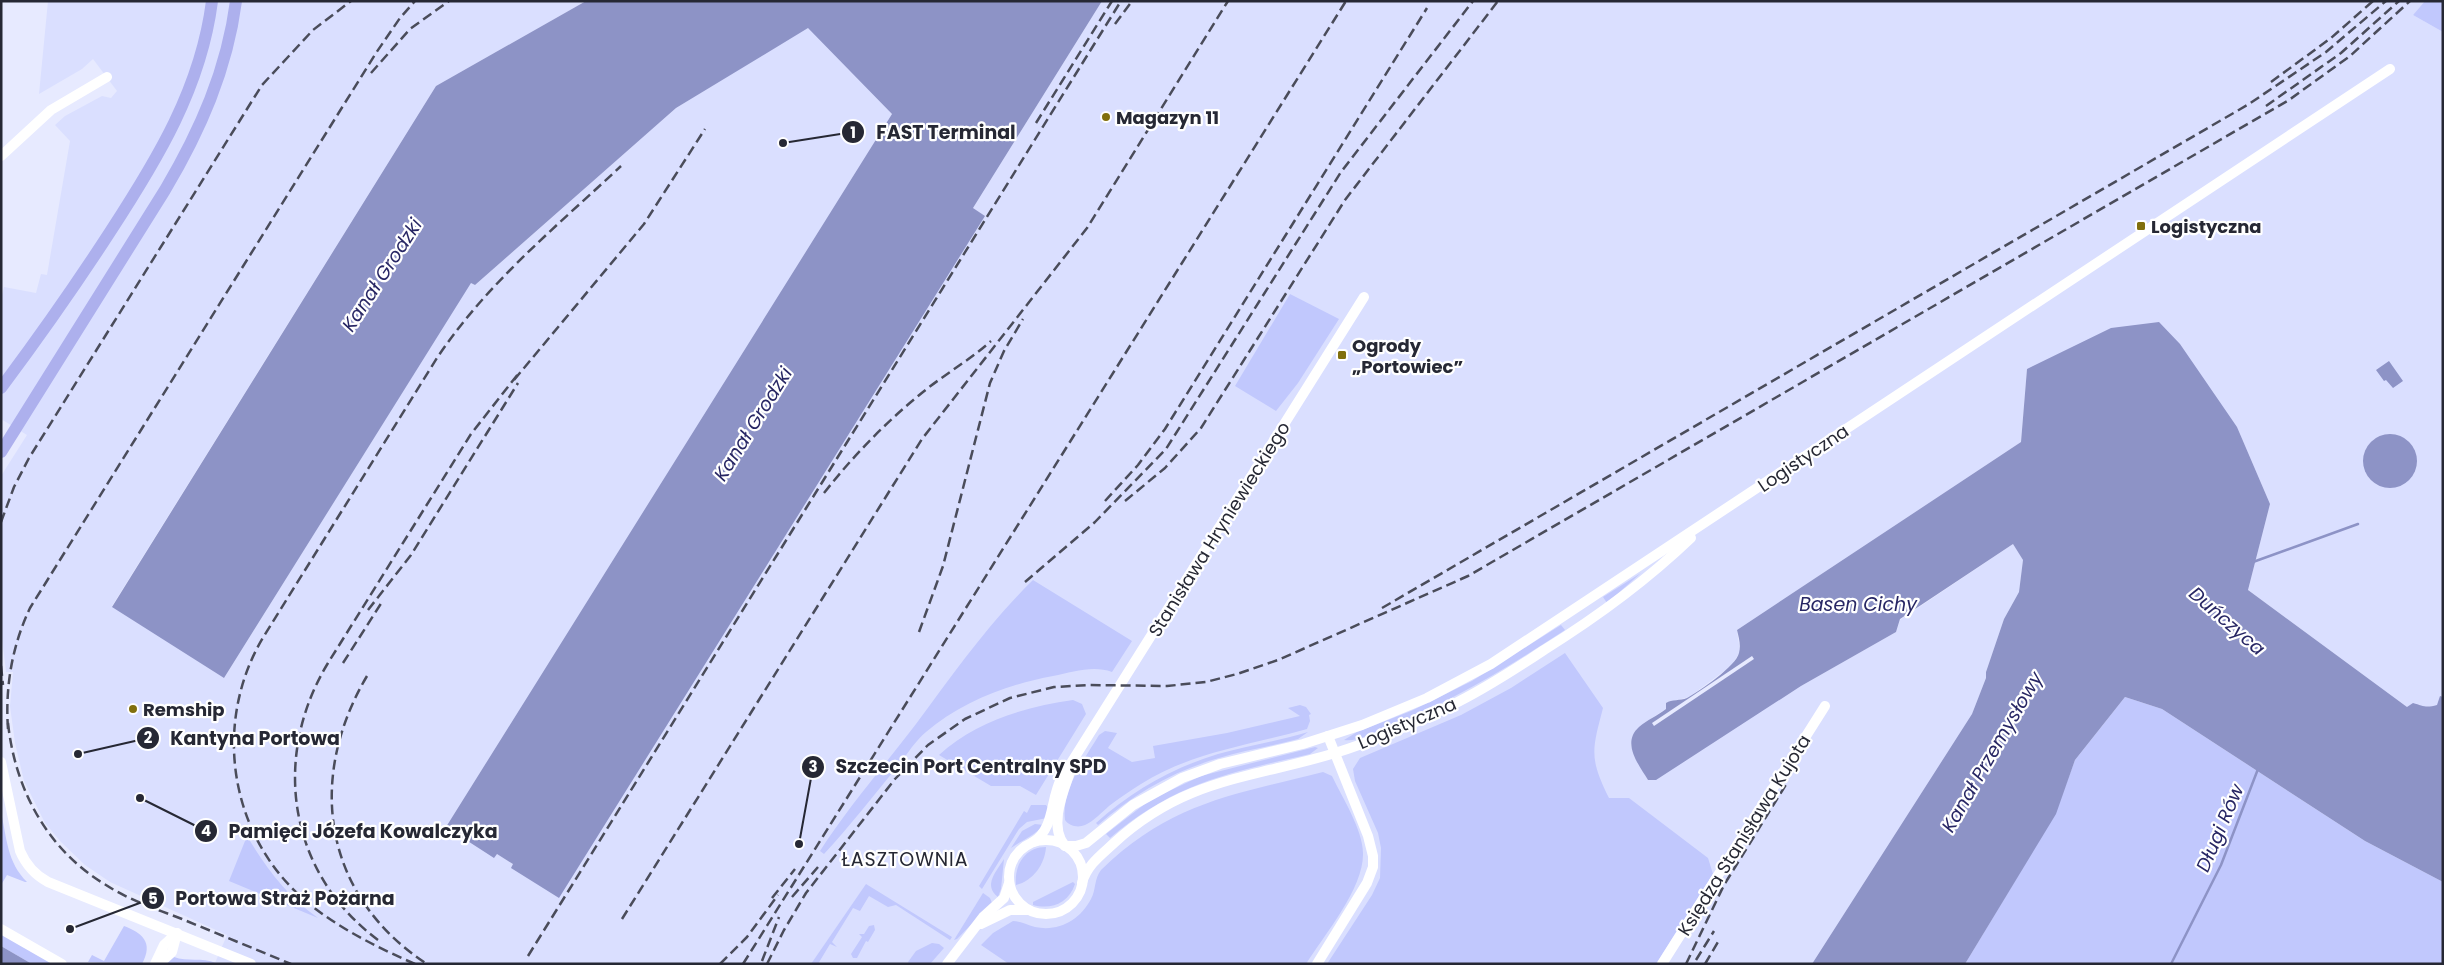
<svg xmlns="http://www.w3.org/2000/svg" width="2444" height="965" font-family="Poppins,sans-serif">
<rect width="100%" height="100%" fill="#e7eaff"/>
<path fill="#dadfff" d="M 48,1 L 586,1 L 436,86 L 112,606 L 224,678 L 471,282 L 475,285 L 676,108 L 808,27 L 892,114 L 446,827 L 494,857 L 497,854 L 513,864 L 511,867 L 985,216 L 973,208 L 1102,1 L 2425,1 L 2413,15 L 2443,32 L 2443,725 L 2407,707 L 2248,590 L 2270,504 L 2237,427 L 2211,392 L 2027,369 L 2021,442 L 1737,630 L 1740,652 L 1731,666 L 1689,697 L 1666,703 L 1666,709 L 1644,723 L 1631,745 L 1635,758 L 1648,780 L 1801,686 L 1896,632 L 1900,620 L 2013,544 L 2023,560 L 2019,592 L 2004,619 L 1986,672 L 1986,678 L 1972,714 L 1812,964 L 209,964 L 215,963 L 227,935 L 110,882 L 85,865 L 61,842 L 45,823 L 24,781 L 15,743 L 10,706 L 13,672 L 6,672 L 1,630 L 1,476 L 27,435 L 1,419 L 1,299 L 4,287 L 36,293 L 41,274 L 47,275 L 70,141 L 55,125 L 65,116 L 102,96 L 111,98 L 117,91 L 93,59 L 82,69 L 39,94 Z"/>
<g fill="#c1c8fd">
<path d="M 2425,1 L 2443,1 L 2443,32 L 2413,15 Z"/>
<path d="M 1290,294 L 1339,319 L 1298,383 L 1276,411 L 1235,386 Z"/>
<path d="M 1641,573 L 1607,603 L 1603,597 Z"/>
<path d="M 1033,580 L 1132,641 L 1112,672 C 1093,665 1073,672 1053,676 C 1009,684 961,702 926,732 C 915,741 906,756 897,767 C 873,796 850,826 824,854 L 820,851 C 849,806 884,766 916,724 C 953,674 989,623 1033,580 Z"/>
<path d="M 1561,625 L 1565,630 C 1507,668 1449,703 1384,729 C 1372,733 1357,742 1344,740 L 1357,732 L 1411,711 L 1472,681 Z"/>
<path d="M 1565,653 L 1603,708 C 1592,750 1589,758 1609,798 L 1629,798 L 1708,858 L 1713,874 L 1656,964 L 1327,964 L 1372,895 L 1380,878 L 1381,848 L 1378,833 L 1355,781 L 1353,769 L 1360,758 L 1461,715 L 1511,688 Z"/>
<path d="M 2125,697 L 2162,709 L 2365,841 L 2443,882 L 2443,964 L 1965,964 L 2055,814 L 2075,760 Z"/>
<path d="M 1073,700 L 1082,704 L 1086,714 L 1036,795 L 1020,786 L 991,786 L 939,755 C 976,721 1025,707 1073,700 Z"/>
<path d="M 1300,705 L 1306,707 L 1311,714 L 1309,715 L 1310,721 L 1307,729 C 1250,745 1192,752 1141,784 C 1130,791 1119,798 1109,806 C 1102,812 1094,821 1085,825 C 1078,828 1069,826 1065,820 C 1061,790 1084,760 1099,735 L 1105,731 L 1117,733 L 1108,748 L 1132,762 L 1155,758 L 1153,746 L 1227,733 L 1300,716 L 1288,708 Z"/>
<path d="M 1308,732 L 1298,739 C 1272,746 1245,750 1219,758 C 1173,771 1134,794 1098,825 L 1096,823 C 1132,791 1172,768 1218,754 C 1248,746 1278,741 1308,732 Z"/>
<path d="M 1315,747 L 1318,748 L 1310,754 C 1229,773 1177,782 1110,838 L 1106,834 L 1150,800 L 1201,776 Z"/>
<path d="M 1323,772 L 1332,776 C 1342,797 1363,830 1363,853 C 1364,888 1325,934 1306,964 L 1009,964 L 981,945 L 993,933 L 1013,921 C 1021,921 1027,925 1035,927 C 1059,932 1080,920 1091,899 C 1096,890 1094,879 1101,870 C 1171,802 1233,795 1323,772 Z"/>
<path d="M 1031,805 L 1046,805 L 1049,809 L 1047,818 L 1027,822 L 1019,829 L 982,889 L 979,886 L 1024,811 L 1027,813 Z"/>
<path d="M 1,812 C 7,839 7,862 27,882 L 25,882 L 7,875 L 1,885 Z"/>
<path d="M 1035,824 L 1044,825 C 1035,835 1021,841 1011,848 L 1022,831 Z"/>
<path d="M 247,836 C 266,868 287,896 318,918 L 229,881 Z"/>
<path d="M 1046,847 C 1045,864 1033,881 1016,885 C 1014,865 1025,847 1046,847 Z"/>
<path d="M 1004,859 L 1001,889 L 998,897 C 983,885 996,872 1004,859 Z"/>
<path d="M 1073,882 L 1075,884 C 1069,903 1051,910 1033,905 L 1033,902 Z"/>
<path d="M 866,884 L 952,937 L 950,940 L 896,905 L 888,907 L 869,896 L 860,911 L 853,908 L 832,942 L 837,947 L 830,944 L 818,964 L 811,964 Z"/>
<path d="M 983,893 L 990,898 L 992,903 L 957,939 L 954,940 Z"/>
<path d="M 874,925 L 875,930 L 868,942 L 866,941 L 857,958 L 853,958 L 851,954 L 862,937 L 859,934 L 864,934 L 869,926 Z"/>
<path d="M 124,926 C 142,933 154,942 142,964 L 88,962 L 92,955 L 104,961 Z"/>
<path d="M 1,934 L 53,964 L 32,964 L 1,946 Z"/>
<path d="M 932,943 L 939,944 L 944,948 L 930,964 L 909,964 L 908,962 L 916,951 Z"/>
<path d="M 174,957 C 187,962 202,957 216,963 L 166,964 Z"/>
</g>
<g fill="#8d93c6">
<path d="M 586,1 L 1102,1 L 973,208 L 985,216 L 559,898 L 511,868 L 513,864 L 497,854 L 494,858 L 446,827 L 892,114 L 808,28 L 676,108 L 475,285 L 471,283 L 224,678 L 112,607 L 436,86 Z"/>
<path d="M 2159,322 L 2180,344 L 2237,427 L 2270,504 L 2248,590 L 2407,707 L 2413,703 C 2423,706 2426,708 2437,705 L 2440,696 L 2443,697 L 2443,882 L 2365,841 L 2162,709 L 2125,697 L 2075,760 L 2056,814 L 1965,964 L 1812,964 L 1972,714 L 1986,678 L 1986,672 L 2004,619 L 2019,592 L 2023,560 L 2013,544 L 1900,619 L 1896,632 L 1801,686 L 1656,780 L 1648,780 C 1639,765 1621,743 1639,727 C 1647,720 1657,716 1666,709 L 1666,703 C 1672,699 1680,701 1687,698 C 1700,691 1736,666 1739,653 C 1741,645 1739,638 1737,630 L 2021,442 L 2027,369 L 2111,328 Z"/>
<path d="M 2389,361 L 2403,381 L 2393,388 L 2386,380 L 2384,381 L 2376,370 Z"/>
<circle cx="2390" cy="461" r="27"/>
<path d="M 1,946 L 32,964 L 1,964 Z"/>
</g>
<path fill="#e7eaff" d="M 1752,656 L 1754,659 L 1654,726 L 1652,723 Z"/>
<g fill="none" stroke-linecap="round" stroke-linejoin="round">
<g stroke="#8d93c6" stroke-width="2.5">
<path d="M 2253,562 L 2358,524"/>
<path d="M 2171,964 L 2221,865 L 2258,769"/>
</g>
<g stroke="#fff" stroke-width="10">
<path d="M 1,156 L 51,110 L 107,77"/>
<path d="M 1,762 L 20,851 C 26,865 35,875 48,882 L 251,964"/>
<circle cx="1046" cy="877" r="37"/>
<path d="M 1033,842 C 1055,828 1050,800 1061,779 L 1364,297"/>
<path d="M 1065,846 L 1076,846 L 1086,843 L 1133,805 L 1182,778 L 1220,764 L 1303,744 L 1362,725 L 1427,698 L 1491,664 L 2390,69"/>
<path d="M 1065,846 C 1049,827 1062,795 1069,775"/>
<path d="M 1082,883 C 1087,865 1101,855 1114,843 C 1185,778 1249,779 1335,753 C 1374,741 1413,724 1450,706 C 1483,690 1514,670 1544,650 C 1597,617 1646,581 1691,538"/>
<path d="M 981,924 L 1010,910 L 1028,910"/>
<path d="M 1,929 L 62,964"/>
<path d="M 155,964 L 164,945 L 177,933"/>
<path d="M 159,964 L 172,952 L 177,933"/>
<path d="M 947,964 L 983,917 L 1004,898 L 1009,883"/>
<path d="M 1317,964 L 1367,883 L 1373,867 L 1373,856 L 1368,836 L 1328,736"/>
<path d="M 1662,964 L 1825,706"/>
</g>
<g stroke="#adb0ed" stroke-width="12">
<path d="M 1,388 C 39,337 75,286 110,232 C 157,160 201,88 212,1"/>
<path d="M 1,452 L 165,190 C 200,131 227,70 236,1"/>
</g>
<g stroke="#4a4c5a" stroke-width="2.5" stroke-dasharray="10 5" stroke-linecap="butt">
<path d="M 1115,24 L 1132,1"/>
<path d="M 371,73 L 410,29 L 449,1"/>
<path d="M 2271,82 L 2331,38 L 2373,1"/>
<path d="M 2266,106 L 2341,53 L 2399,1"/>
<path d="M 1036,123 L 1112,1"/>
<path d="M 514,380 L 644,224 L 705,129"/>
<path d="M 824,493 C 854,455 886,422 923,392 C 945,374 970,360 991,341"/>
<path d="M 1105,501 L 1138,465 L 1165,429 L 1427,8"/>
<path d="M 1125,501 L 1165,468 L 1201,428 L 1345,200 L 1498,1"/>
<path d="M 1,522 L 14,487 L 29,458 L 262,85 L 313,30 L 351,1"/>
<path d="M 1025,582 L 1095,522 L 1166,449 L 1341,172 L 1473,1"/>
<path d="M 1382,608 L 2249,104 L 2326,52 L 2386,1"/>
<path d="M 368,610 L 411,555 L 518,383"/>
<path d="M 919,632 L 943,566 L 990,383 L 1004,351 L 1023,319"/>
<path d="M 343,663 L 382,602"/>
<path d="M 1,666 L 3,685"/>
<path d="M 367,676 C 306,779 323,896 427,964"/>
<path d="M 8,723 C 15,789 47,850 106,885 C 129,900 156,909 182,919 C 218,934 255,949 291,964"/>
<path d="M 8,729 C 5,687 12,646 30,608 L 376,53 L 400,18 L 415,1"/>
<path d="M 792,897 L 818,867"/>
<path d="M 772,898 L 795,869"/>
<path d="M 622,919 L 922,439 L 1087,228 L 1228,1"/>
<path d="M 378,940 C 288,873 271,757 328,663 L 471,434 L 518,374"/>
<path d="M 528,956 L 1121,1"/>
<path d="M 1696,960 L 1714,931"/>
<path d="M 762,961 L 779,917"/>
<path d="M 415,964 C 374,946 330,924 298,894 C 227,827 214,718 264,636 L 437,358 C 487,283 556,227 621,166"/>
<path d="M 720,964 L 747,937 L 778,895"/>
<path d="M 743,964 L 1346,1"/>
<path d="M 767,964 L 784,930 L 806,893 L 895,779 L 928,745 L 965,719 L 1010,698 L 1054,687 L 1090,685 L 1167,686 L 1206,682 L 1237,674 L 1278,660 L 1468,576 L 2289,100 L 2350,56 L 2410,1"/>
<path d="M 1686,964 L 1724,885 L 1787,783"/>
<path d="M 1705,964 L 1718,942"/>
</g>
</g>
<g fill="#816f0d" stroke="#fff" stroke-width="2">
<circle cx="1106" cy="117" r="5"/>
<rect x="2136" y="221" width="10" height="10" rx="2.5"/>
<rect x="1337" y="350" width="10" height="10" rx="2.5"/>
<circle cx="133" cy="709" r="5"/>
</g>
<g text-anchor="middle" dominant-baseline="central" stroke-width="4.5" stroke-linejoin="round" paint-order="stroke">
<g font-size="18" font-weight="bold" fill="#262834" stroke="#fff" text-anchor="start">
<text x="1116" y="117">Magazyn 11</text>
<text x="2151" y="226">Logistyczna</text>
<text x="1352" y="345">Ogrody<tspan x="1352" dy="21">„Portowiec”</tspan></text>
<text x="143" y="709">Remship</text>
</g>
<g font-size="18" fill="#262834" stroke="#fff">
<text transform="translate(1803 458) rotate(-34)">Logistyczna</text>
<text transform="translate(1219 529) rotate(-58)">Stanisława Hryniewieckiego</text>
<text transform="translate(1407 723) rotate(-23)">Logistyczna</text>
<text transform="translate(1744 835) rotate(-58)">Księdza Stanisława Kujota</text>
</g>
<g font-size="19" font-style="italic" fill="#272664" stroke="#fff">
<text transform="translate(382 275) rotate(-57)">Kanał Grodzki</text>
<text transform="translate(753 424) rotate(-58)">Kanał Grodzki</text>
<text x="1858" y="604">Basen Cichy</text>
<text transform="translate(2227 621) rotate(41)">Duńczyca</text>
<text transform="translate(1992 752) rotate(-60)">Kanał Przemysłowy</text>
<text transform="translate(2220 828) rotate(-67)">Długi Rów</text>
</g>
<g font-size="19" letter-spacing="1" fill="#262834" stroke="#fff">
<text x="905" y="859">ŁASZTOWNIA</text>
</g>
</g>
<path fill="none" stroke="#262834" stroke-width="2" d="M783 143L853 132M78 754L148 738M799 844L813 767M140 798L206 831M70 929L153 898"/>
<g fill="#262834" stroke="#fff" stroke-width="2">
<circle cx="783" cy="143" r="5"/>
<circle cx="78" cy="754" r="5"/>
<circle cx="799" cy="844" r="5"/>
<circle cx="140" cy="798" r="5"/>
<circle cx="70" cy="929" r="5"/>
<circle cx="853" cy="132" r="12"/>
<circle cx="148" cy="738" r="12"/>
<circle cx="813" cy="767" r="12"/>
<circle cx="206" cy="831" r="12"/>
<circle cx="153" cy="898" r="12"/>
</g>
<g font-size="15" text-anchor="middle" font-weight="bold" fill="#fff">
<text x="853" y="138">1</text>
<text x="148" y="743">2</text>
<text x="813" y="772">3</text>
<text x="206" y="836">4</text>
<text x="153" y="904">5</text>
</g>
<g font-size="19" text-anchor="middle" font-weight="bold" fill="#262834" stroke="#fff" stroke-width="4.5" stroke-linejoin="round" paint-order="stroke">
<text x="946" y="139">FAST Terminal</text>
<text x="255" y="745">Kantyna Portowa</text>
<text x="971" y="773">Szczecin Port Centralny SPD</text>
<text x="363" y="838">Pamięci Józefa Kowalczyka</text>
<text x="285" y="905">Portowa Straż Pożarna</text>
</g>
<rect width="2444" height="965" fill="none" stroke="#262834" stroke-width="5"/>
</svg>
